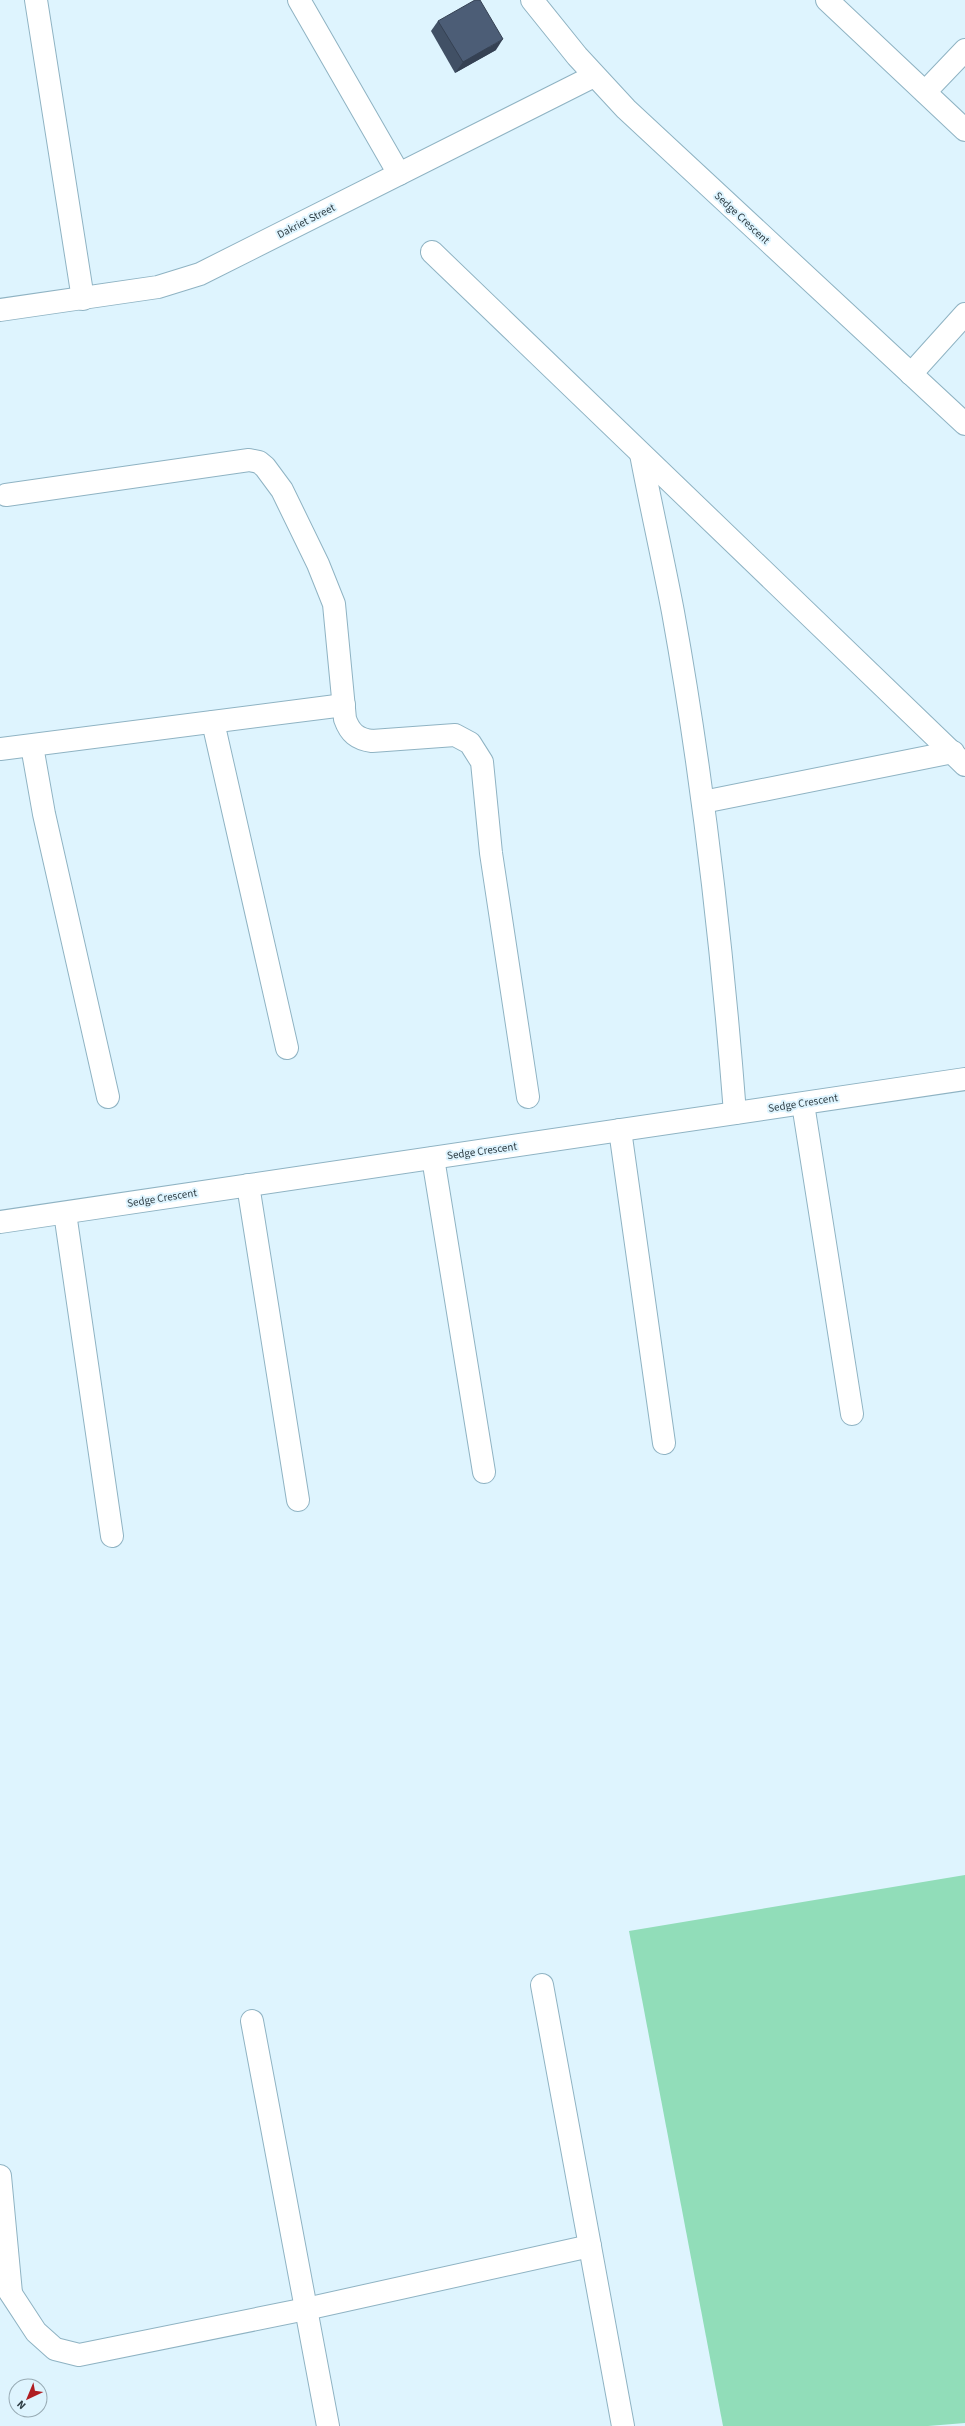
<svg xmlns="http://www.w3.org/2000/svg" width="965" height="2426" font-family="'Source Sans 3',sans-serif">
<rect width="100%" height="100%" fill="#def4fe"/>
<path fill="#91ddb9" d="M 965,1875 L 965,2423 L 928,2426 L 723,2426 L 629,1931 Z"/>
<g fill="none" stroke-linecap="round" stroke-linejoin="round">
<g stroke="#8fb3c3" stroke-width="24">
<g id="street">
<path d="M 36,0 L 83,299"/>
<path d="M 299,0 L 399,174"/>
<path d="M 532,0 L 577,56 L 626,109 L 965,424"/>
<path d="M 827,0 L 965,130"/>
<path d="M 925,92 L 965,50"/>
<path d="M 432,252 L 965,765"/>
<path d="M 0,310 L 158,287 L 200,274 L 594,76"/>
<path d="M 911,374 L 965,314"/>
<path d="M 641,454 C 651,507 663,559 673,612 C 703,778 722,945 735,1113"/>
<path d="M 6,495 L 249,460 L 259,462 L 265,467 L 282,490 L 318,564 L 334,604 L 345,719 C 350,733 357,739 372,741 L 455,735 L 470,743 L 482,762 L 491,853 L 528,1097"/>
<path d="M 213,722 L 287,1048"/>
<path d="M 32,746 L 44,814 L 108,1097"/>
<path d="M 0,749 L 344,705"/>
<path d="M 703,802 L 953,752"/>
<path d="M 803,1104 L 852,1414"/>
<path d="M 620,1130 L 664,1443"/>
<path d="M 433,1158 L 484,1472"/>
<path d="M 248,1185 L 298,1500"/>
<path d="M 65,1213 L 112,1536"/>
<path d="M 0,1222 L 965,1079"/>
<path d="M 542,1985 L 623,2426"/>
<path d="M 252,2021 L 328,2426"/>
<path d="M 0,2176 L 11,2293"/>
<path d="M 0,2277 L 36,2332 L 55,2349 L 79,2355 L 306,2309 L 590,2246"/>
</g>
</g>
<use href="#street" stroke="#fff" stroke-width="22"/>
</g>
<path fill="#415065" d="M 438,21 L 496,50 L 455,73 L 431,31 Z"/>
<path fill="#354153" d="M 503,39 L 496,50 L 455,73 L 463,62 Z"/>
<path fill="#4c5d76" stroke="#354153" d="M 475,0 L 480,0 L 503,39 L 463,62 L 438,21 Z"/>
<g text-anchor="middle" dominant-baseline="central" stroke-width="4" stroke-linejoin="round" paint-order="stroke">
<g font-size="11" fill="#2f3e45" stroke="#def4fe">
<text transform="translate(742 218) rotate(43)">Sedge Crescent</text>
<text transform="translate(306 221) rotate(-27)">Dakriet Street</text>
<text transform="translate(803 1103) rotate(-9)">Sedge Crescent</text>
<text transform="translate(482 1151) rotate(-8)">Sedge Crescent</text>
<text transform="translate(162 1198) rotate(-9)">Sedge Crescent</text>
</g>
</g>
<g transform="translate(28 2398) rotate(224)"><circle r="19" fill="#def4fe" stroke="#98abb4"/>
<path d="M0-3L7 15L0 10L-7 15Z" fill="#af1d22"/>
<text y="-6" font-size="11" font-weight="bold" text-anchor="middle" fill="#2f3e45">N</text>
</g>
</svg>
